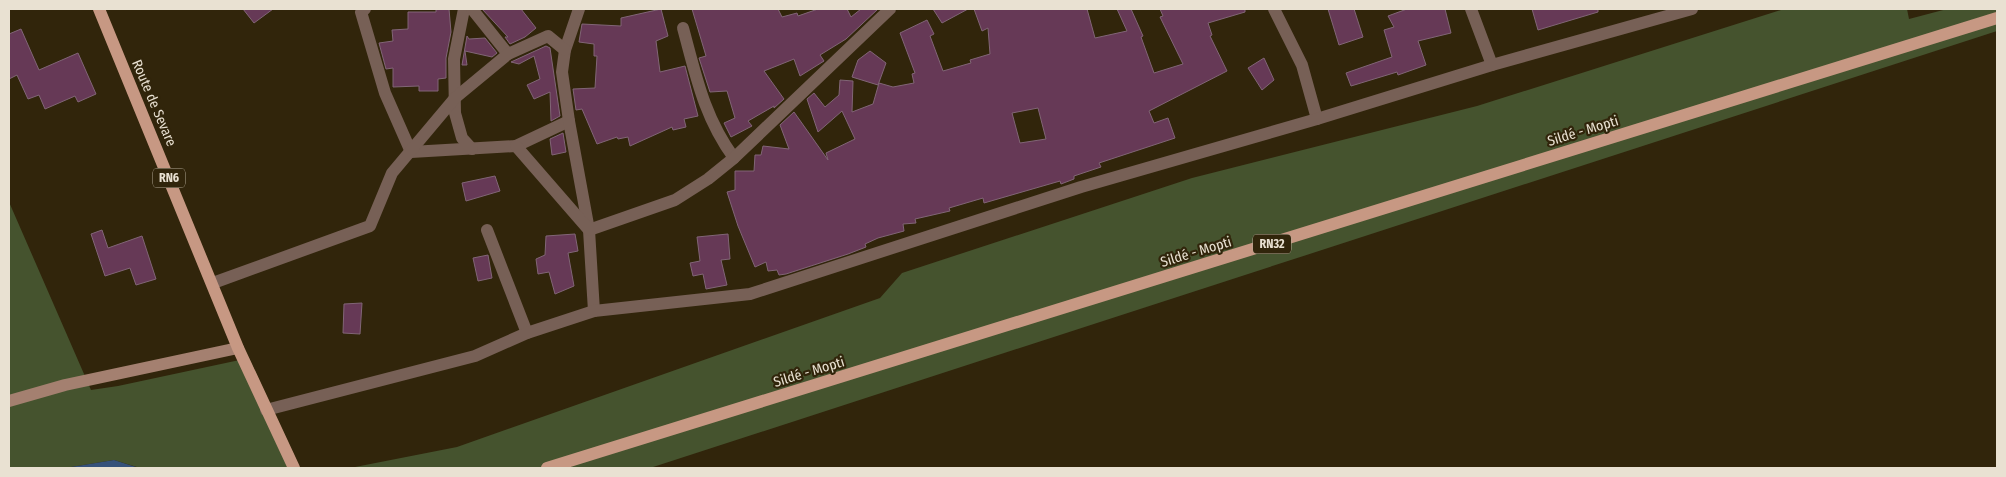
<svg xmlns="http://www.w3.org/2000/svg" width="2006" height="477" font-family="'Fira Sans Condensed',sans-serif">
<rect width="100%" height="100%" fill="#31250b"/>
<g fill="#45532e">
<path d="M 1784,9 L 1907,9 L 1909,19 L 1947,9 L 1997,9 L 1997,31 L 650,468 L 350,468 L 457,447 L 880,298 L 902,273 L 1192,178 L 1477,106 Z"/>
<path d="M 9,202 L 91,390 L 118,386 L 249,358 L 300,468 L 140,468 L 114,460 L 65,468 L 9,468 Z"/>
</g>
<path fill="#35517a" d="M 114,460 L 139,468 L 65,468 Z"/>
<g fill="#663956" stroke="#816576" fill-rule="evenodd">
<path d="M 243,9 L 273,9 L 254,23 Z"/>
<path d="M 436,9 L 449,9 L 451,32 L 446,58 L 446,78 L 438,79 L 438,91 L 419,91 L 419,86 L 393,87 L 393,68 L 386,69 L 379,43 L 393,41 L 392,30 L 408,29 L 408,12 L 436,12 Z"/>
<path d="M 482,9 L 521,9 L 536,28 L 525,37 L 510,44 L 505,37 L 508,37 Z"/>
<path d="M 661,9 L 668,36 L 656,41 L 660,72 L 685,66 L 698,116 L 684,119 L 686,127 L 673,130 L 672,127 L 630,146 L 628,137 L 618,139 L 617,137 L 597,144 L 582,109 L 576,110 L 573,89 L 595,88 L 597,56 L 594,56 L 594,44 L 579,42 L 582,24 L 621,26 L 621,18 Z"/>
<path d="M 692,9 L 778,9 L 782,17 L 797,13 L 798,16 L 818,9 L 847,9 L 851,17 L 861,9 L 878,9 L 846,39 L 820,55 L 824,61 L 800,76 L 794,59 L 764,71 L 784,99 L 774,108 L 774,106 L 748,121 L 752,126 L 731,137 L 724,123 L 735,118 L 727,91 L 710,92 L 699,58 L 706,56 Z"/>
<path d="M 933,9 L 968,9 L 942,23 Z"/>
<path d="M 974,9 L 1087,9 L 1095,38 L 1127,31 L 1117,9 L 1131,9 L 1143,36 L 1141,37 L 1154,73 L 1183,64 L 1160,17 L 1163,16 L 1160,9 L 1245,9 L 1245,12 L 1208,23 L 1212,35 L 1210,36 L 1227,71 L 1149,111 L 1154,123 L 1168,118 L 1175,138 L 1099,163 L 1101,167 L 1074,176 L 1074,179 L 1061,184 L 1060,181 L 984,203 L 983,198 L 949,208 L 950,211 L 915,219 L 916,223 L 903,224 L 904,231 L 878,238 L 865,244 L 866,247 L 848,254 L 786,274 L 779,275 L 777,270 L 768,271 L 766,262 L 755,267 L 738,226 L 727,192 L 735,190 L 735,171 L 754,171 L 755,155 L 761,155 L 763,146 L 789,149 L 780,125 L 794,112 L 828,160 L 826,153 L 855,139 L 842,111 L 818,132 L 807,99 L 814,93 L 825,107 L 839,95 L 840,80 L 853,81 L 852,112 L 873,104 L 879,83 L 893,87 L 914,83 L 912,74 L 915,73 L 900,33 L 927,20 L 934,34 L 930,36 L 943,71 L 971,63 L 970,60 L 990,54 L 988,28 L 982,31 ZM 1038,108 L 1046,139 L 1020,143 L 1012,113 Z"/>
<path d="M 1328,9 L 1354,9 L 1363,37 L 1339,45 Z"/>
<path d="M 1407,9 L 1445,9 L 1451,33 L 1418,41 L 1426,65 L 1398,75 L 1397,72 L 1351,86 L 1346,73 L 1392,57 L 1384,30 L 1394,27 L 1388,16 Z"/>
<path d="M 1532,9 L 1598,9 L 1598,12 L 1538,30 Z"/>
<path d="M 21,29 L 39,70 L 78,53 L 96,94 L 78,102 L 75,96 L 45,109 L 39,95 L 28,99 L 17,75 L 9,79 L 9,34 Z"/>
<path d="M 467,36 L 469,39 L 485,38 L 497,53 L 492,57 L 465,51 L 467,65 L 462,65 Z"/>
<path d="M 546,46 L 550,48 L 560,116 L 551,121 L 550,92 L 534,99 L 527,85 L 540,79 L 534,56 L 519,64 L 511,62 Z"/>
<path d="M 870,51 L 886,63 L 878,85 L 852,77 L 858,60 Z"/>
<path d="M 1264,58 L 1274,80 L 1262,90 L 1248,68 Z"/>
<path d="M 563,133 L 566,152 L 552,155 L 550,139 Z"/>
<path d="M 495,176 L 500,191 L 466,201 L 462,183 Z"/>
<path d="M 102,230 L 108,248 L 142,236 L 156,279 L 136,285 L 130,268 L 105,276 L 91,234 Z"/>
<path d="M 575,234 L 578,251 L 568,253 L 574,286 L 555,294 L 549,272 L 538,274 L 536,259 L 545,255 L 546,236 Z"/>
<path d="M 728,234 L 730,259 L 721,260 L 727,285 L 706,289 L 703,274 L 693,276 L 690,263 L 700,261 L 697,237 Z"/>
<path d="M 488,255 L 492,278 L 478,281 L 473,258 Z"/>
<path d="M 362,303 L 360,334 L 343,333 L 344,304 Z"/>
</g>
<g fill="none" stroke-linecap="round" stroke-linejoin="round">
<g stroke="#776056" stroke-width="12">
<path d="M 365,9 L 361,12 L 385,93 L 411,152 L 516,146 L 569,121"/>
<path d="M 464,9 L 454,59 L 455,113 L 462,138 L 472,149"/>
<path d="M 472,9 L 508,54"/>
<path d="M 579,9 L 565,50 L 562,72 L 569,121 L 589,230 L 594,311"/>
<path d="M 1274,9 L 1302,65 L 1317,119"/>
<path d="M 1471,9 L 1492,65"/>
<path d="M 683,28 C 696,76 704,117 734,158"/>
<path d="M 516,146 L 589,230 L 675,200 L 708,179 L 734,158 L 890,9"/>
<path d="M 487,230 L 527,333"/>
<path d="M 213,283 L 370,226 L 392,173 L 455,98 L 508,54 L 548,36 L 565,50"/>
<path d="M 266,410 L 475,356 L 527,333 L 594,311 L 750,294 L 1081,187 L 1317,119 L 1492,65 L 1692,9"/>
</g>
<path stroke="#a48070" stroke-width="12" d="M 9,401 L 65,385 L 238,348"/>
<g stroke="#c79883" stroke-width="12">
<path d="M 99,9 L 238,348 L 294,468"/>
<path d="M 547,468 L 1997,18"/>
</g>
</g>
<g text-anchor="middle" dominant-baseline="central" stroke-width="4.5" stroke-linejoin="round" paint-order="stroke">
<g fill="#31250b" stroke="#b2a996" stroke-width="1">
<rect x="153" y="168.5" width="32" height="19" rx="4"/>
<rect x="1253" y="234.5" width="38" height="19" rx="4"/>
</g>
<g font-size="12" font-weight="bold" fill="#e9e1d2">
<text x="169" y="178">RN6</text>
<text x="1272" y="244">RN32</text>
</g>
<g font-size="14" fill="#e9e1d2" stroke="#31250b">
<text transform="translate(154 103) rotate(67)">Route de Sevare</text>
<text transform="translate(1583 131) rotate(-17)">Sildé - Mopti</text>
<text transform="translate(1196 252) rotate(-17)">Sildé - Mopti</text>
<text transform="translate(809 372) rotate(-17)">Sildé - Mopti</text>
</g>
</g>
<rect width="2006" height="477" fill="none" stroke="#e9e1d2" stroke-width="20"/>
</svg>
